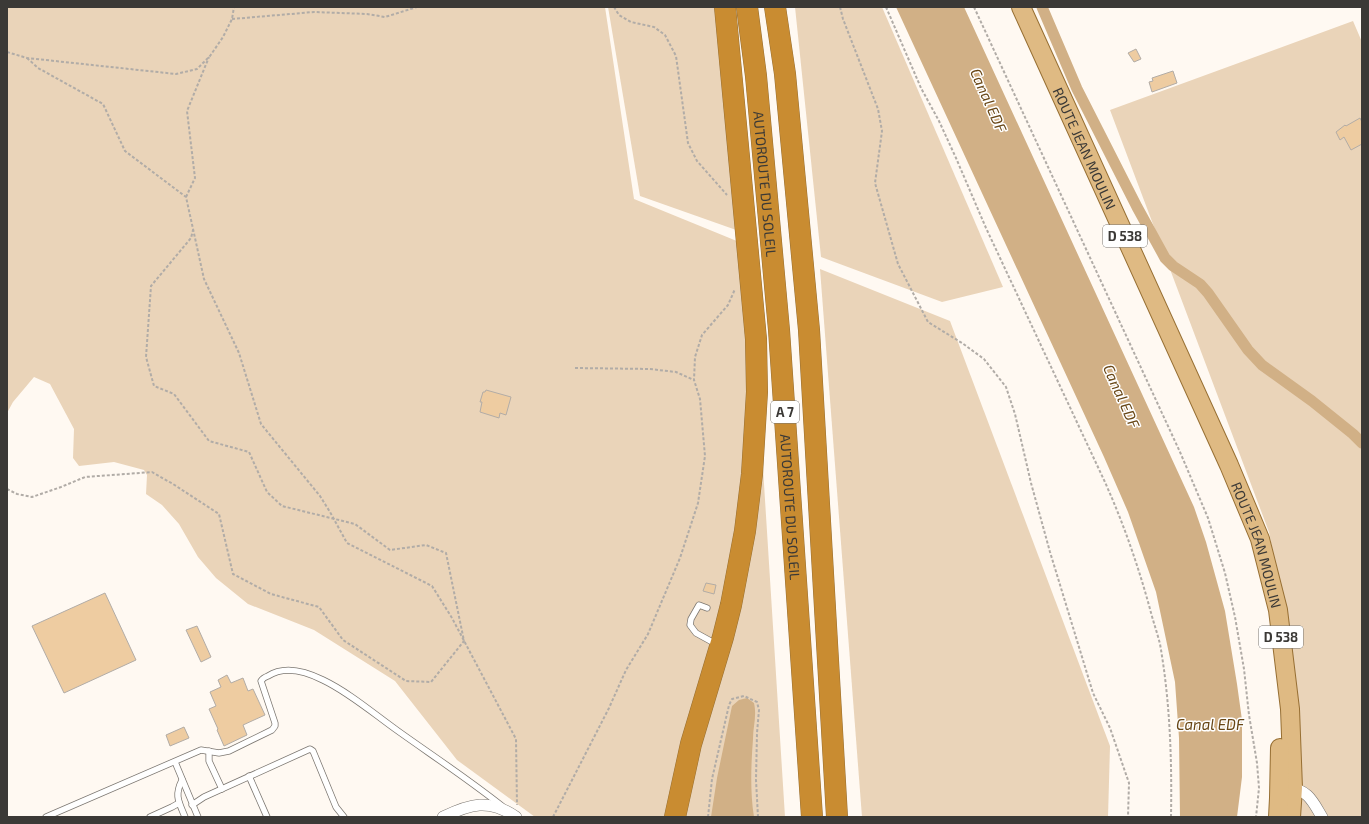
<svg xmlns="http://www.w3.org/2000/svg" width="1369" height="824" font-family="'Exo 2',sans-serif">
<rect width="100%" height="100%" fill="#fff9f2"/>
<g fill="#ead4b9">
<path d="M 7,7 L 605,7 L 634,199 L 749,246 L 785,817 L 535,817 L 457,760 L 395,681 L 314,630 L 248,604 L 216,578 L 198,557 L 179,524 L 162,505 L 146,494 L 147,475 L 144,470 L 114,462 L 79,466 L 73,458 L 74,429 L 50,384 L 34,377 L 13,402 L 7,413 Z"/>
<path d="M 608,7 L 724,7 L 756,237 L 640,196 Z"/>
<path d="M 795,7 L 882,7 L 1003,287 L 942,302 L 821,257 Z"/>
<path d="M 1353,21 L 1362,42 L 1362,817 L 1295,817 L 1288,630 L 1269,532 L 1110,110 Z"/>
<path d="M 820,269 L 950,321 L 1110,746 L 1108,817 L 862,817 Z"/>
</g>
<g fill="#d1b086">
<path d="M 896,7 L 964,7 L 1194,507 L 1206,542 L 1225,611 L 1237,684 L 1242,720 L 1242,777 L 1237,817 L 1180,817 L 1179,738 L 1175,682 L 1156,592 L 1128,512 L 1104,457 Z"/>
<path d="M 747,698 L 754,703 C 757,717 753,726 753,739 C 751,765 750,792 754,817 L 711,817 L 717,778 L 732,706 L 739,700 Z"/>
</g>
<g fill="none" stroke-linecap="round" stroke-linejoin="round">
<path stroke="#d1b086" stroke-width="11" d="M 1042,7 L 1077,89 L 1137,207 L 1165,258 L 1173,266 L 1200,284 L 1208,293 L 1248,350 L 1262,365 L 1312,401 L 1353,434 L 1362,443"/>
</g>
<g fill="#eecca1" stroke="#b2aca6">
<path d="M 1136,49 L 1141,59 L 1134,62 L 1128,53 Z"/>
<path d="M 1173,71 L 1177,83 L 1152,92 L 1149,82 L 1153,81 L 1152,78 Z"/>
<path d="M 1360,118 L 1362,122 L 1362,144 L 1351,150 L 1344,137 L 1340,140 L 1336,132 L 1345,125 L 1346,126 Z"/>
<path d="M 486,390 L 511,397 L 506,415 L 500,413 L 499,418 L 480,412 L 482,402 L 480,402 L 483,392 L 485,392 Z"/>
<path d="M 706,583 L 716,585 L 714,594 L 703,591 Z"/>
<path d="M 105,593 L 136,660 L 64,693 L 32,626 Z"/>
<path d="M 197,626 L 211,657 L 201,662 L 186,630 Z"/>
<path d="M 227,675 L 231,683 L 243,678 L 248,691 L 253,689 L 265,715 L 243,725 L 247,735 L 224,746 L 217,730 L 218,729 L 209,709 L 216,706 L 210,692 L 221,687 L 218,680 Z"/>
<path d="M 184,727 L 189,738 L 170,746 L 166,735 Z"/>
</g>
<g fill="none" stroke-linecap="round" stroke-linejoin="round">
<g stroke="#7c7771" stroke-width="7">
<g id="lane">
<path d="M 707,608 L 699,605 L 691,619 L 690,625 L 696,633 L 716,644"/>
<path d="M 209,751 L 209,761 L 222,789"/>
<path d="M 175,762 L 198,817"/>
<path d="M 249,776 L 267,817"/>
<path d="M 182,780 C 174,796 179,802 185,817"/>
<path d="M 192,805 L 204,797 L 310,749 L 313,751 L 336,807 L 344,817"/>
<path d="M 46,817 L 201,750 L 219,753 L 229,751 L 272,730 L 275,726 L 275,723 L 261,681 C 263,678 265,677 268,676 C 285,665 305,671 323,680 C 350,693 374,714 398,731 C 433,756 468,779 502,806"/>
<path d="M 150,817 L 172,807 L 179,803"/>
</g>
</g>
<g stroke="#7c7771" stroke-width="12">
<g id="street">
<path d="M 1288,788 C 1308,789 1313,802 1322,817"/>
<path d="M 443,817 C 470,804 489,798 516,817"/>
</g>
</g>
<g stroke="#976f33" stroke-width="20">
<g id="primary">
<path id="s1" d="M 1021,7 L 1229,465 L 1260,539 L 1278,610 L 1290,709 L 1293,788 L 1291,817"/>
<path d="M 1278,817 L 1279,798 L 1280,748"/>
</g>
</g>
<g stroke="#976f33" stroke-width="22">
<g id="highway">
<path id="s2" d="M 747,7 L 756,76 L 779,330 L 812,817"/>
<path d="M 775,7 L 785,74 L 809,330 L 837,817"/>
<path d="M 675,817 L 691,744 L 723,637 L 731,605 L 745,531 L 752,474 L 757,392 L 756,339 L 725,7"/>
</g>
</g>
<g stroke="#b1aca7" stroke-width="2" stroke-dasharray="3 2" stroke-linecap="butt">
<path d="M 614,7 L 619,15 L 631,22 L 654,27 L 665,35 L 676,56 L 688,143 L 697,161 L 727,195"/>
<path d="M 840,7 L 843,19 L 878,109 L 882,131 L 875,183 L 898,264 L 928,322 L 962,343 L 984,359 L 1006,387 L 1015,414 L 1031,483 L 1050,552 L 1093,693 L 1110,728 L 1129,783 L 1128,817"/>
<path d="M 886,7 L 921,88 L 939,121 L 956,158 L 986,228 L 1104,480 C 1123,522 1138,565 1150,609 C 1153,621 1157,632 1160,644 C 1170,701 1172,759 1171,817"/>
<path d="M 974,7 L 1180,452 L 1208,518 L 1225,573 L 1235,617 L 1244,669 L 1249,715 L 1257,763 L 1259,788 L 1256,817"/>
<path d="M 232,19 L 314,12 L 367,14 L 385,17 L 417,7"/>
<path d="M 7,52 L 27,58 L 176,74 L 197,69 L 210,56 L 223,37 L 232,19 L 234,7"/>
<path d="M 27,58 L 38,68 L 103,104 L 125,151 L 186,197 L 204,279 L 239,353 L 261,424 L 320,496 L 330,512 L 347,543 L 432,586 L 452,618 L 516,739 L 517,805"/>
<path d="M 186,197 L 195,178 L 187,111 L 209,57"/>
<path d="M 575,368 L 650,369 L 676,372 L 694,380"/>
<path d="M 7,489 L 17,494 L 32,497 L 61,487 L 85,477 L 152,472 L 173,484 L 219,514 L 233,574 L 271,594 L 319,607 L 343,640 L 406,681 L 431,682 L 464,641 L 446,553 L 426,545 L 390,550 L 355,524 L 282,506 L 267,492 L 249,452 L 209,441 L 174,394 L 154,386 L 146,357 L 151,286 L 191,238 L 193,230"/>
<path d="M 553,817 L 609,708 L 626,670 L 648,634 L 680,558 L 698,503 L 705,456 L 700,399 L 694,380 L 695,357 L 702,335 L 728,305 L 735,289"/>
<path d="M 708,817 L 712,779 L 729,705 L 732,699 L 744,696 L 757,702 L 759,710 L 757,733 L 756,780 L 758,817"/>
</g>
<use href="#lane" stroke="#fff" stroke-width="5.5"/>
<use href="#street" stroke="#fff" stroke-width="11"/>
<use href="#primary" stroke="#dfba83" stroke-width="18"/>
<use href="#highway" stroke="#c98c31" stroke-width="21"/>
</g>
<g text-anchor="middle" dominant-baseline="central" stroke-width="3" stroke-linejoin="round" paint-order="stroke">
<g fill="#fff" stroke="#767472" stroke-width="1">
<rect x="1103" y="225" width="44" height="22" rx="3"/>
<rect x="771" y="401" width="28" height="22" rx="3"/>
<rect x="1259" y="626" width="44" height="22" rx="3"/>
</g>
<g font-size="13" font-weight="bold" fill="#3b3936">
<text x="1125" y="236">D 538</text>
<text x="785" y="412">A 7</text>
<text x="1281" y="637">D 538</text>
</g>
<g font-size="14" fill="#3b3936" stroke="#fff">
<text stroke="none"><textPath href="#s1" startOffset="155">ROUTE JEAN MOULIN</textPath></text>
<text stroke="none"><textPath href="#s2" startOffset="178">AUTOROUTE DU SOLEIL</textPath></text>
<text stroke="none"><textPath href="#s2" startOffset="502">AUTOROUTE DU SOLEIL</textPath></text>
<text stroke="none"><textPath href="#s1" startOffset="588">ROUTE JEAN MOULIN</textPath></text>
</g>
<g font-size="15" font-style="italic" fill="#684615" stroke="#fff">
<text transform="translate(989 100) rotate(66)">Canal EDF</text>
<text transform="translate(1122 396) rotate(66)">Canal EDF</text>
<text x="1210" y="724">Canal EDF</text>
</g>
</g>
<rect width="1369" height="824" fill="none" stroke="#3b3936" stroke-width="16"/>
</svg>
